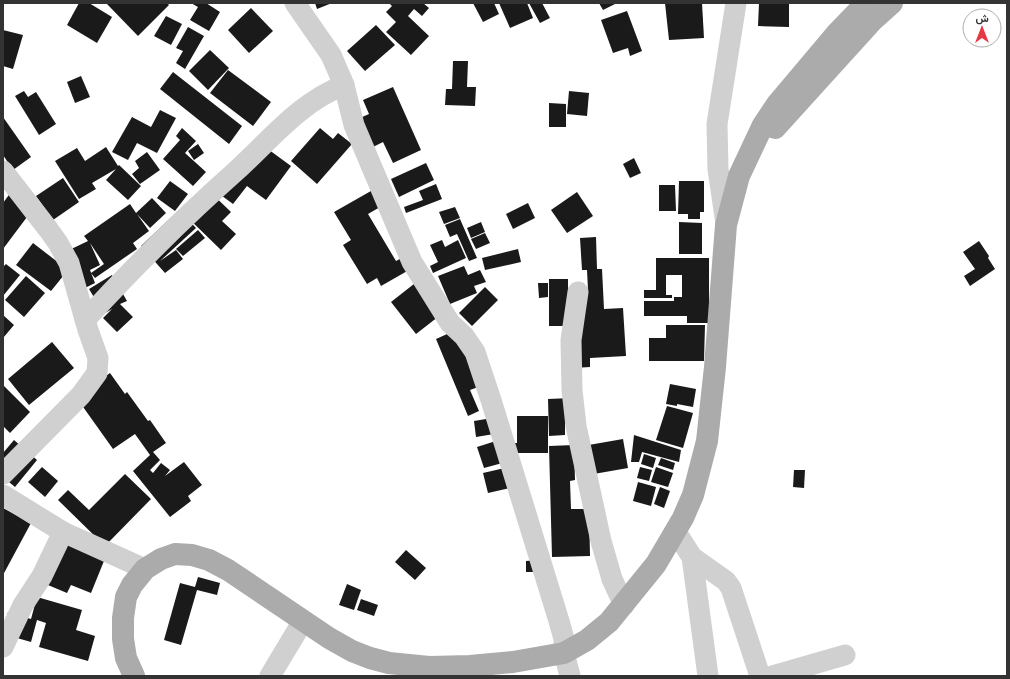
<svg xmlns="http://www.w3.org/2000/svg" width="1010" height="679" font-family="Roboto,Vazirmatn,sans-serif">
<rect width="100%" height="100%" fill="#fff"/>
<g fill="#1a1a1a">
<path d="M 79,3 L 89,3 L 112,17 L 97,43 L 67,25 Z"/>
<path d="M 106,3 L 167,3 L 169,5 L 138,36 Z"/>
<path d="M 191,3 L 206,3 L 220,12 L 209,31 L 190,20 L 198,7 Z"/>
<path d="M 315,3 L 332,3 L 317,9 Z"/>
<path d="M 389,3 L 423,3 L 429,8 L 422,16 L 414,9 L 408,16 L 429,36 L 411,55 L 386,32 L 396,22 L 386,12 L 392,6 Z"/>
<path d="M 473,3 L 494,3 L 499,14 L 483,22 Z"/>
<path d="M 499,3 L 527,3 L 533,18 L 510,28 Z"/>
<path d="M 529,3 L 542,3 L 550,18 L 540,23 Z"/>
<path d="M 599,3 L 617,3 L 603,10 Z"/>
<path d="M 665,3 L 702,3 L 704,38 L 669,40 Z"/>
<path d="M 759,3 L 789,3 L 789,27 L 758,26 Z"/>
<path d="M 251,8 L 273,31 L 249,53 L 228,30 Z"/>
<path d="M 627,11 L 642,51 L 630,56 L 628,48 L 613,53 L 601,20 Z"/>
<path d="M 166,16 L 182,24 L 171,45 L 154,36 Z"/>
<path d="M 376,25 L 395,45 L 365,71 L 347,51 Z"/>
<path d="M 188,27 L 204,36 L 185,69 L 176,63 L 183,51 L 176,48 Z"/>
<path d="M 3,30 L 23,35 L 13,69 L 3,66 Z"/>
<path d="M 210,50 L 229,68 L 208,90 L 189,71 Z"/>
<path d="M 453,61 L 468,61 L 467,87 L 476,87 L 475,106 L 445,105 L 446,89 L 452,89 Z"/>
<path d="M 228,70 L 271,102 L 253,126 L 210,93 Z"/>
<path d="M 173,72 L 242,126 L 229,144 L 160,89 Z"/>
<path d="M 81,76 L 90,97 L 75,103 L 67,82 Z"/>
<path d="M 393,87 L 421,150 L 393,163 L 383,142 L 373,147 L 360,118 L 369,114 L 363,100 Z"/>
<path d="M 24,91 L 28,97 L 36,92 L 56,124 L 39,135 L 15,96 Z"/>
<path d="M 569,91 L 589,93 L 587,116 L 567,114 Z"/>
<path d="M 549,103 L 566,104 L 566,127 L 549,127 Z"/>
<path d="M 160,110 L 176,118 L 157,153 L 137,143 L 128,160 L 112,152 L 132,117 L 151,127 Z"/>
<path d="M 3,117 L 31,157 L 13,170 L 3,155 Z"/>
<path d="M 182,128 L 196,141 L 185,153 L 206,172 L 193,186 L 163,159 L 180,140 L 176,136 Z"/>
<path d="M 320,128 L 333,139 L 338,133 L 352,144 L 317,184 L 291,161 Z"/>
<path d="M 198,144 L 204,153 L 194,160 L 188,151 Z"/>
<path d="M 261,144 L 291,166 L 266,200 L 247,186 L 233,204 L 214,190 Z"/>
<path d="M 106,147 L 118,166 L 119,165 L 141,186 L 128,200 L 106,180 L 116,169 L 92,183 L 96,189 L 79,199 L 55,161 L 77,148 L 85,161 Z"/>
<path d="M 147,152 L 160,170 L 140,184 L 132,174 L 139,168 L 135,161 Z"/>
<path d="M 634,158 L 641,173 L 630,178 L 623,164 Z"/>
<path d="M 426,163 L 434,180 L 399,197 L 391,179 Z"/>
<path d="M 63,178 L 79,202 L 53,220 L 36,196 Z"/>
<path d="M 170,181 L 188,194 L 175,211 L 157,198 Z"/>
<path d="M 679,181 L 704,181 L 704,212 L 700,212 L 700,219 L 688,219 L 688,214 L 678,214 Z"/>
<path d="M 436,184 L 442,199 L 406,213 L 404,207 L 423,200 L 419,191 Z"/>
<path d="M 659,185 L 675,185 L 676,211 L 659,211 Z"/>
<path d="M 205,187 L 231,212 L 222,221 L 236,234 L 221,250 L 182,212 Z"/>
<path d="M 378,187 L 387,203 L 368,214 L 396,261 L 409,254 L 416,266 L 381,286 L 377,278 L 367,284 L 343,245 L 351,240 L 334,212 Z"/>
<path d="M 11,192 L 33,209 L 3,249 L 3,203 Z"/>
<path d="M 577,192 L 593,216 L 567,233 L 551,210 Z"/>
<path d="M 152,198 L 166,213 L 150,228 L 137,214 L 149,231 L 133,243 L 137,249 L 95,278 L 91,273 L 104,264 L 90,243 L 100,265 L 90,270 L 95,283 L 81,290 L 63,253 L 88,241 L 84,236 L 130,204 L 136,213 Z"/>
<path d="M 528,203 L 535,218 L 513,229 L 506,214 Z"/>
<path d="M 455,207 L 460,218 L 444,224 L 439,212 Z"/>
<path d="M 179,210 L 196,228 L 160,261 L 176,250 L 183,259 L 165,273 L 141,246 Z"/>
<path d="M 460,219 L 477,258 L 469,261 L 457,234 L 450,237 L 445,225 Z"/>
<path d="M 481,222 L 485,232 L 471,238 L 467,228 Z"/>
<path d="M 679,222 L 702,223 L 702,254 L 679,254 Z"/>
<path d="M 198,230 L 205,238 L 183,256 L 176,249 Z"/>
<path d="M 485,233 L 490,243 L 476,249 L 471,239 Z"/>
<path d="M 596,237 L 597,269 L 602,269 L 604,309 L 623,308 L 626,356 L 590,358 L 590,367 L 574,368 L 588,290 L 587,270 L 582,270 L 580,238 Z"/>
<path d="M 442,240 L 445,247 L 458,240 L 466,258 L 433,273 L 430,266 L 438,262 L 430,245 Z"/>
<path d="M 979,241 L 989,256 L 988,258 L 995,269 L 970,286 L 964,276 L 975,269 L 963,252 Z"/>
<path d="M 33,243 L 68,270 L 51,291 L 16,265 Z"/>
<path d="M 518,249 L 521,262 L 485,270 L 482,258 Z"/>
<path d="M 656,258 L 709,258 L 709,323 L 687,323 L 687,316 L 644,316 L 644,301 L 674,301 L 674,297 L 682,297 L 682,275 L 666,275 L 666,295 L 672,295 L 672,298 L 644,298 L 644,290 L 656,290 Z"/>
<path d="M 6,264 L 20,275 L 3,296 L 3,267 Z"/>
<path d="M 464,266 L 468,275 L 480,270 L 486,282 L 474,286 L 477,293 L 450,304 L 438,276 Z"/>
<path d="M 112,275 L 127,301 L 120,304 L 133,317 L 117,332 L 103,318 L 112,309 L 88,323 L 95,299 L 89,289 Z"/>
<path d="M 26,276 L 45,293 L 24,317 L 5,300 Z"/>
<rect x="549" y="279" width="19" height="47"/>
<path d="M 419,280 L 443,313 L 416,334 L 391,302 Z"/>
<path d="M 538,283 L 548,283 L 548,297 L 539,298 Z"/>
<path d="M 485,287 L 498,300 L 472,326 L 459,313 Z"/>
<path d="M 3,315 L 14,325 L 3,338 Z"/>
<path d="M 666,325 L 705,325 L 704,361 L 649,361 L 649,338 L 666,338 Z"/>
<path d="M 456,330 L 481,386 L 470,390 L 479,411 L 468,416 L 436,339 Z"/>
<path d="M 52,342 L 74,368 L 29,405 L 8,379 Z"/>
<path d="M 110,373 L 125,394 L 127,392 L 148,421 L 150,420 L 166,443 L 153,452 L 160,460 L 150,470 L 153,473 L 161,463 L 170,470 L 165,476 L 184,462 L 202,485 L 188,496 L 191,501 L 170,517 L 133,471 L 150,455 L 135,434 L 113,449 L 76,397 Z"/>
<path d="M 670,384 L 696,389 L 693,407 L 677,404 L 677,406 L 666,404 Z"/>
<path d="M 3,385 L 30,412 L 10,433 L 3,426 Z"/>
<path d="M 571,398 L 565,412 L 565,435 L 549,436 L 548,399 Z"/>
<path d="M 667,406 L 693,413 L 683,448 L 656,440 Z"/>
<path d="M 517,416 L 548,416 L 548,453 L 515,453 L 515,443 L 517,443 Z"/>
<path d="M 492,418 L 494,434 L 476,437 L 474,421 Z"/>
<path d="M 634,435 L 681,450 L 679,462 L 642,452 L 639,462 L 631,462 Z"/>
<path d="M 623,439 L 628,468 L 588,475 L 583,446 Z"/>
<path d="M 14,440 L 37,460 L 15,487 L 3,477 L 3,453 Z"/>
<path d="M 499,440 L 506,462 L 484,468 L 477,447 Z"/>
<path d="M 574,445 L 575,480 L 570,481 L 571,509 L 589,509 L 590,556 L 552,557 L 549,446 Z"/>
<path d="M 644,454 L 656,458 L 653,468 L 641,464 Z"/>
<path d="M 661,458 L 675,463 L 673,470 L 658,465 Z"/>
<path d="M 42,467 L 58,481 L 45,497 L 28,482 Z"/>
<path d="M 509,467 L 514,487 L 488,493 L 483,473 Z"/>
<path d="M 640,467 L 652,470 L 649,481 L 637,478 Z"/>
<path d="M 656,467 L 673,473 L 668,487 L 651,482 Z"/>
<path d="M 794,470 L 805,470 L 804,488 L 793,487 Z"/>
<path d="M 125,474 L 151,499 L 105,546 L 58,500 L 68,490 L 89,510 Z"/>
<path d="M 638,482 L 656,487 L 651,506 L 633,501 Z"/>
<path d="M 660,487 L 670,491 L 664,508 L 654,504 Z"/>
<path d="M 3,508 L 31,523 L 3,575 Z"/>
<path d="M 55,535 L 106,556 L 91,593 L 71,585 L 67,593 L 36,580 Z"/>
<path d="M 406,550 L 426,568 L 415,580 L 395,562 Z"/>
<path d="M 537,560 L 537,572 L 526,572 L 526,561 Z"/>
<path d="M 198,577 L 220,583 L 217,595 L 197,590 L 181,645 L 164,640 L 180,583 L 195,587 Z"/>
<path d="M 347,584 L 361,590 L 354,610 L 339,605 Z"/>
<path d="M 37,597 L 82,610 L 76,630 L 95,636 L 88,661 L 39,647 L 46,623 L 37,620 L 31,642 L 3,634 L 8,612 L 31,619 Z"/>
<path d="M 361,599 L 378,605 L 374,616 L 357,610 Z"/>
</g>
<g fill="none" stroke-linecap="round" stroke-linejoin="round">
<g stroke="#d0d0d0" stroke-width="21">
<path d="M 295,3 L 331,55 L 344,85 L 354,125 L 412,262 L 450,323 L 464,336 L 475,352 L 491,400 L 559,621 L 564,639 L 564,653 L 570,676"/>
<path d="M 3,171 L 48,229 L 58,243 L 69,263 L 88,330 L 98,358 L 97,373 L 81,395 L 3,474"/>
<path d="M 726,224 L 718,169 L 717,124 L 736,3"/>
<path d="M 578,292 L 571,340 L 572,390 L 576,426 L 601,541 L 612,579 L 624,605"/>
<path d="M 85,320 C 133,268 183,218 236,171 C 270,140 300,102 344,85"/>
<path d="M 3,495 L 63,532 L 145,569"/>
<path d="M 676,532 L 692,557 L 726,581 L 731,588 L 760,676"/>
<path d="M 692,557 L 708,676"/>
<path d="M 3,647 L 23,605 L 42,576 L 63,532"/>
<path d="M 270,676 L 303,621"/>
<path d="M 772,676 L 845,655"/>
</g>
<g stroke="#ababab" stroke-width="22">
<path d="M 775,128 L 872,21 L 892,3"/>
<path d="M 134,676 L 126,658 L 123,639 L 123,618 L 126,597 L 132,585 L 145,569 L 161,559 L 175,554 L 192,555 L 209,560 L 228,570 L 329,638 L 352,651 L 370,658 L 389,663 L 429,667 L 470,666 L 513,662 L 564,653 L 587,640 L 609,622 L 656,564 L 683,518 L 693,495 L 707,441 L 715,367 L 726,225 L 739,176 L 763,125 L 777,104 L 836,34 L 866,3"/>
</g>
</g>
<rect width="1010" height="679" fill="none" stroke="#333333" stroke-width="8"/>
<g transform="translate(982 28)"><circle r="19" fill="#ffffff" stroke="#adadad"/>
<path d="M0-3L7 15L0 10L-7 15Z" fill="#e63946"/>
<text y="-6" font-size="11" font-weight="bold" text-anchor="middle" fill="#333333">ش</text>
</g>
</svg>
